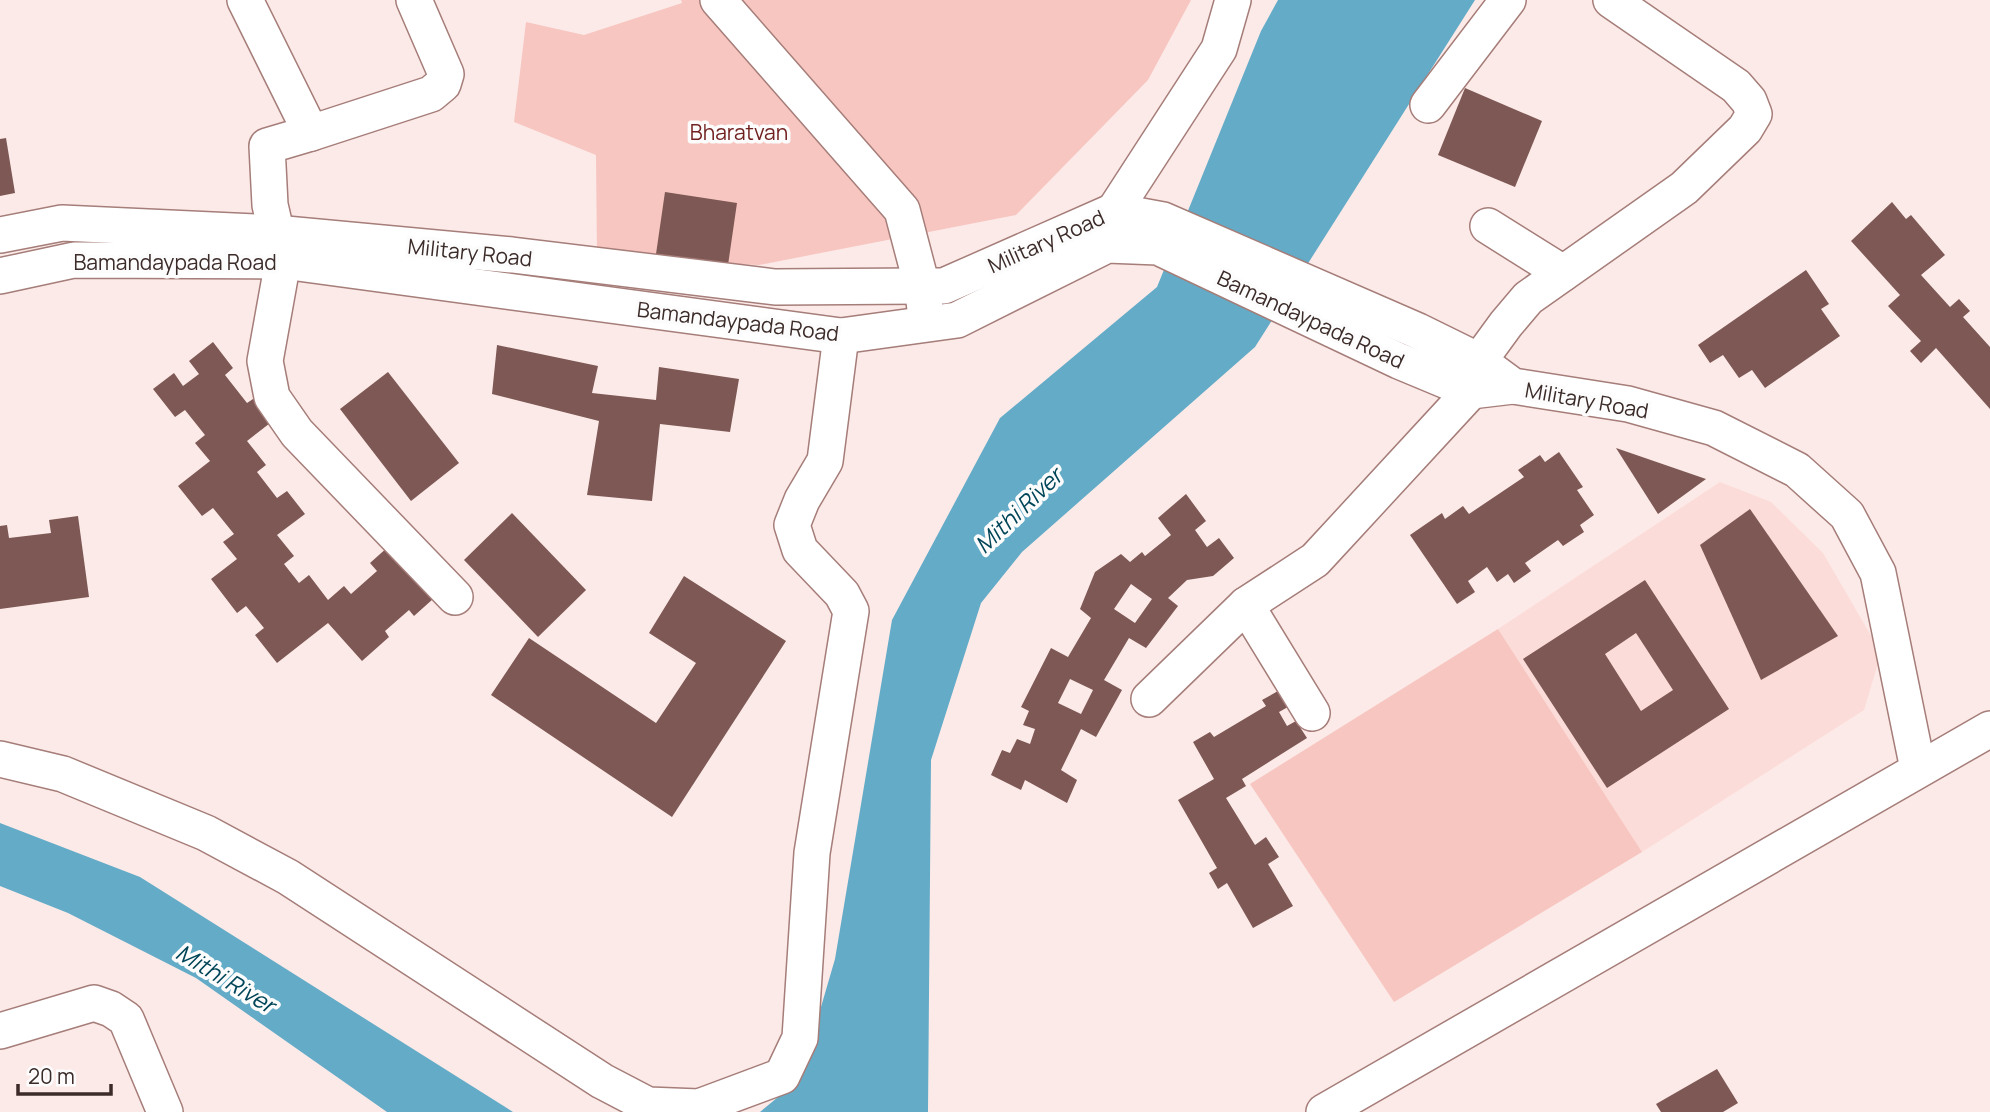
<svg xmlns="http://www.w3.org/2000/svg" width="1990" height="1112" font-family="Manrope,sans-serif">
<rect width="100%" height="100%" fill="#fceae8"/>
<path fill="#fcdcd8" d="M 1720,482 L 1771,502 L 1823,553 L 1881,653 L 1864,710 L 1642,852 L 1498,629 Z"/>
<g fill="#f7c6c1">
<path d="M 681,0 L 1191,0 L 1148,80 L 1016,215 L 759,265 L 597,258 L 596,155 L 514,122 L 526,22 L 584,35 L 682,3 Z"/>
<path d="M 1498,629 L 1642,852 L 1394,1002 L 1250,784 Z"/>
</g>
<g fill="#63abc7">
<path d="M 1278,0 L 1475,0 L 1255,347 L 1022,552 L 981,603 L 931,760 L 928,1112 L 760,1112 L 800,1079 L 835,959 L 892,620 L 1000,418 L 1157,287 L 1261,31 Z"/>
<path d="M 0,823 L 140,877 L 513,1112 L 387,1112 L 196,978 L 68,913 L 0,886 Z"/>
</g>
<g fill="#7d5854" fill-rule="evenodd">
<path d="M 1465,88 L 1542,121 L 1515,187 L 1438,155 Z"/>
<path d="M 6,138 L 15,193 L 0,196 L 0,139 Z"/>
<path d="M 665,192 L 737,203 L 728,265 L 656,254 Z"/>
<path d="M 1892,202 L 1906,219 L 1911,215 L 1945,255 L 1921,275 L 1950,307 L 1959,299 L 1970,311 L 1963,317 L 1990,347 L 1990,409 L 1936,348 L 1921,363 L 1910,351 L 1921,341 L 1888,306 L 1900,295 L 1851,241 Z"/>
<path d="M 1806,270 L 1829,304 L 1821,309 L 1840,336 L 1765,388 L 1752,370 L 1739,378 L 1723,355 L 1710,363 L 1698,345 Z"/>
<path d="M 213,342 L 233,368 L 225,375 L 247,403 L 256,397 L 274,420 L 247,441 L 266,465 L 257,472 L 277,498 L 287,491 L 305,514 L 277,535 L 294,556 L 284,564 L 299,583 L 309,575 L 328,600 L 344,586 L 351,594 L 377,571 L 370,563 L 398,538 L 443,590 L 414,616 L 409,610 L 385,631 L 389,637 L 362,661 L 328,623 L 277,663 L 255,635 L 264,628 L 246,606 L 237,613 L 211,579 L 237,559 L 223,542 L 234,534 L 213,508 L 202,516 L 178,486 L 210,461 L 195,443 L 205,435 L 185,410 L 175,417 L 153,389 L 174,373 L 183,386 L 199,374 L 189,361 Z"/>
<path d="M 497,345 L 598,366 L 592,393 L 656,400 L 659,367 L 739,379 L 730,432 L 660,424 L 652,501 L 587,495 L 599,421 L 492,394 Z"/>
<path d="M 388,372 L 459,463 L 411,501 L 340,409 Z"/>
<path d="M 1616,448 L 1706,479 L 1658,514 Z"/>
<path d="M 1559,452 L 1583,487 L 1577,490 L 1594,515 L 1580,525 L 1584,532 L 1563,546 L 1558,540 L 1525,563 L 1531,571 L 1514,583 L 1508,574 L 1497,582 L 1487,567 L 1468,581 L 1475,592 L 1457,604 L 1410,535 L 1442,513 L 1445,519 L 1463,506 L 1469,514 L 1524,477 L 1518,470 L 1540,455 L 1545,462 Z"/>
<path d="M 1186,494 L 1206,521 L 1195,530 L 1207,547 L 1219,538 L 1234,558 L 1213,576 L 1187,580 L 1168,598 L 1178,606 L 1146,648 L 1129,638 L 1104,680 L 1122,690 L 1096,737 L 1081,729 L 1061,770 L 1077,780 L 1067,803 L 1025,780 L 1021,790 L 991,775 L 1002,750 L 1010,753 L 1017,739 L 1030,744 L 1035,729 L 1023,725 L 1029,711 L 1021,707 L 1051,648 L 1068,657 L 1091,618 L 1080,609 L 1095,572 L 1121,554 L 1130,562 L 1142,552 L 1145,556 L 1171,535 L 1158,518 ZM 1131,584 L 1152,599 L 1135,623 L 1114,609 ZM 1070,679 L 1093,690 L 1081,714 L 1058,703 Z"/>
<path d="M 1750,509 L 1838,636 L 1761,680 L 1700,545 Z"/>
<path d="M 512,513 L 586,590 L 538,637 L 464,560 Z"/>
<path d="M 78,516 L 89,597 L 0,609 L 0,526 L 7,525 L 9,538 L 51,533 L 49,520 Z"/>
<path d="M 684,576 L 786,641 L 672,817 L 491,695 L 529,638 L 656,723 L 696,663 L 649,633 Z"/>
<path d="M 1645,580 L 1729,709 L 1607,788 L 1523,659 ZM 1636,633 L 1673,690 L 1641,711 L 1605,654 Z"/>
<path d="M 1278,691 L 1288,707 L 1279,712 L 1287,726 L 1296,721 L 1307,738 L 1242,779 L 1246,786 L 1226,798 L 1255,845 L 1266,837 L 1279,857 L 1268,864 L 1293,906 L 1253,928 L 1227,883 L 1218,889 L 1209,873 L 1217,868 L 1178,800 L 1214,779 L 1193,742 L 1210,732 L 1214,737 L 1266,706 L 1262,700 Z"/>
<path d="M 1717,1069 L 1738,1103 L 1723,1112 L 1661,1112 L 1656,1104 Z"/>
</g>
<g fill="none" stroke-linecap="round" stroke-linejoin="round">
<g stroke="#a57d79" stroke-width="38">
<g id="minor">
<path d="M 245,0 L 311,133 L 267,146 L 270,205 L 283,261 L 265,361 L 272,397 L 297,433 L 455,597"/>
<path d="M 718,0 L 902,210 L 922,286 L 925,309"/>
<path d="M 1428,105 L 1508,0"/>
<path d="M 311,133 L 431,94 L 443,84 L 446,74 L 414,0"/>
<path d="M 1488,226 L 1563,273"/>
<path d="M 1110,232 L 1114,211 L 1219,49 L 1233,0"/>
<path d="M 0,235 L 62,223 L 275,233 L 512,255 L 775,287 L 922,286 L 944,286 L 1114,211 L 1163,220 L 1418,331 L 1479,361 L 1513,386 L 1628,404 L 1714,428 L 1797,470 L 1847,515 L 1878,573 L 1918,769"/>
<path d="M 0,276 L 74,260 L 283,261 L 841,336 L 957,320 L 1107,245 L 1158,247 L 1399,361 L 1471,391 L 1513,386"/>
<path d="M 1246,605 L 1312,713"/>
<path d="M 1149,699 L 1246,605 L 1315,560 L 1471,391 L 1479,361 L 1506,324 L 1528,298 L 1684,188 L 1745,129 L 1754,114 L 1749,101 L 1736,86 L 1611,0"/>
<path d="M 0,759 L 63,774 L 206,833 L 288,877 L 602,1081 L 648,1105 L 699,1107 L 782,1076 L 800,1038 L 812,853 L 851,611 L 842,594 L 800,550 L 792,525 L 802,500 L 825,461 L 841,336"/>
<path d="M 0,1031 L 94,1003 L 111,1009 L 126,1019 L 165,1112"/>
<path d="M 1324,1112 L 1990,729"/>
</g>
</g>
<use href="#minor" stroke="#fff" stroke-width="35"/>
</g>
<g text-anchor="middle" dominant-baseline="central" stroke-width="7" stroke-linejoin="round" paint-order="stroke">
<g font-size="21" fill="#6f1f1e" stroke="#fcfcfc">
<text x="739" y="132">Bharatvan</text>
</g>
<g font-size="21" fill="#3b2b29" stroke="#fcfcfc">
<text transform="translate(1046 241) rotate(-24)">Military Road</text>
<text transform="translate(470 252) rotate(6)">Military Road</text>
<text x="175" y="262">Bamandaypada Road</text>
<text transform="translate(1311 319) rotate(25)">Bamandaypada Road</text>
<text transform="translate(738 321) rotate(7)">Bamandaypada Road</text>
<text transform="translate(1587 400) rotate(10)">Military Road</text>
</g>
<g font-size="23" font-style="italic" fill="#014558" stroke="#fcfcfc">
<text transform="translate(1018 510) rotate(-44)">Mithi River</text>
<text transform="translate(226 978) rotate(31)">Mithi River</text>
</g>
</g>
<path d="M18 1084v10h93v-10" fill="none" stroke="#3b2b29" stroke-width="3.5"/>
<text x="28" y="1084" font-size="21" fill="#3b2b29" stroke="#fcfcfc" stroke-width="5" paint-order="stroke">20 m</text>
</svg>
